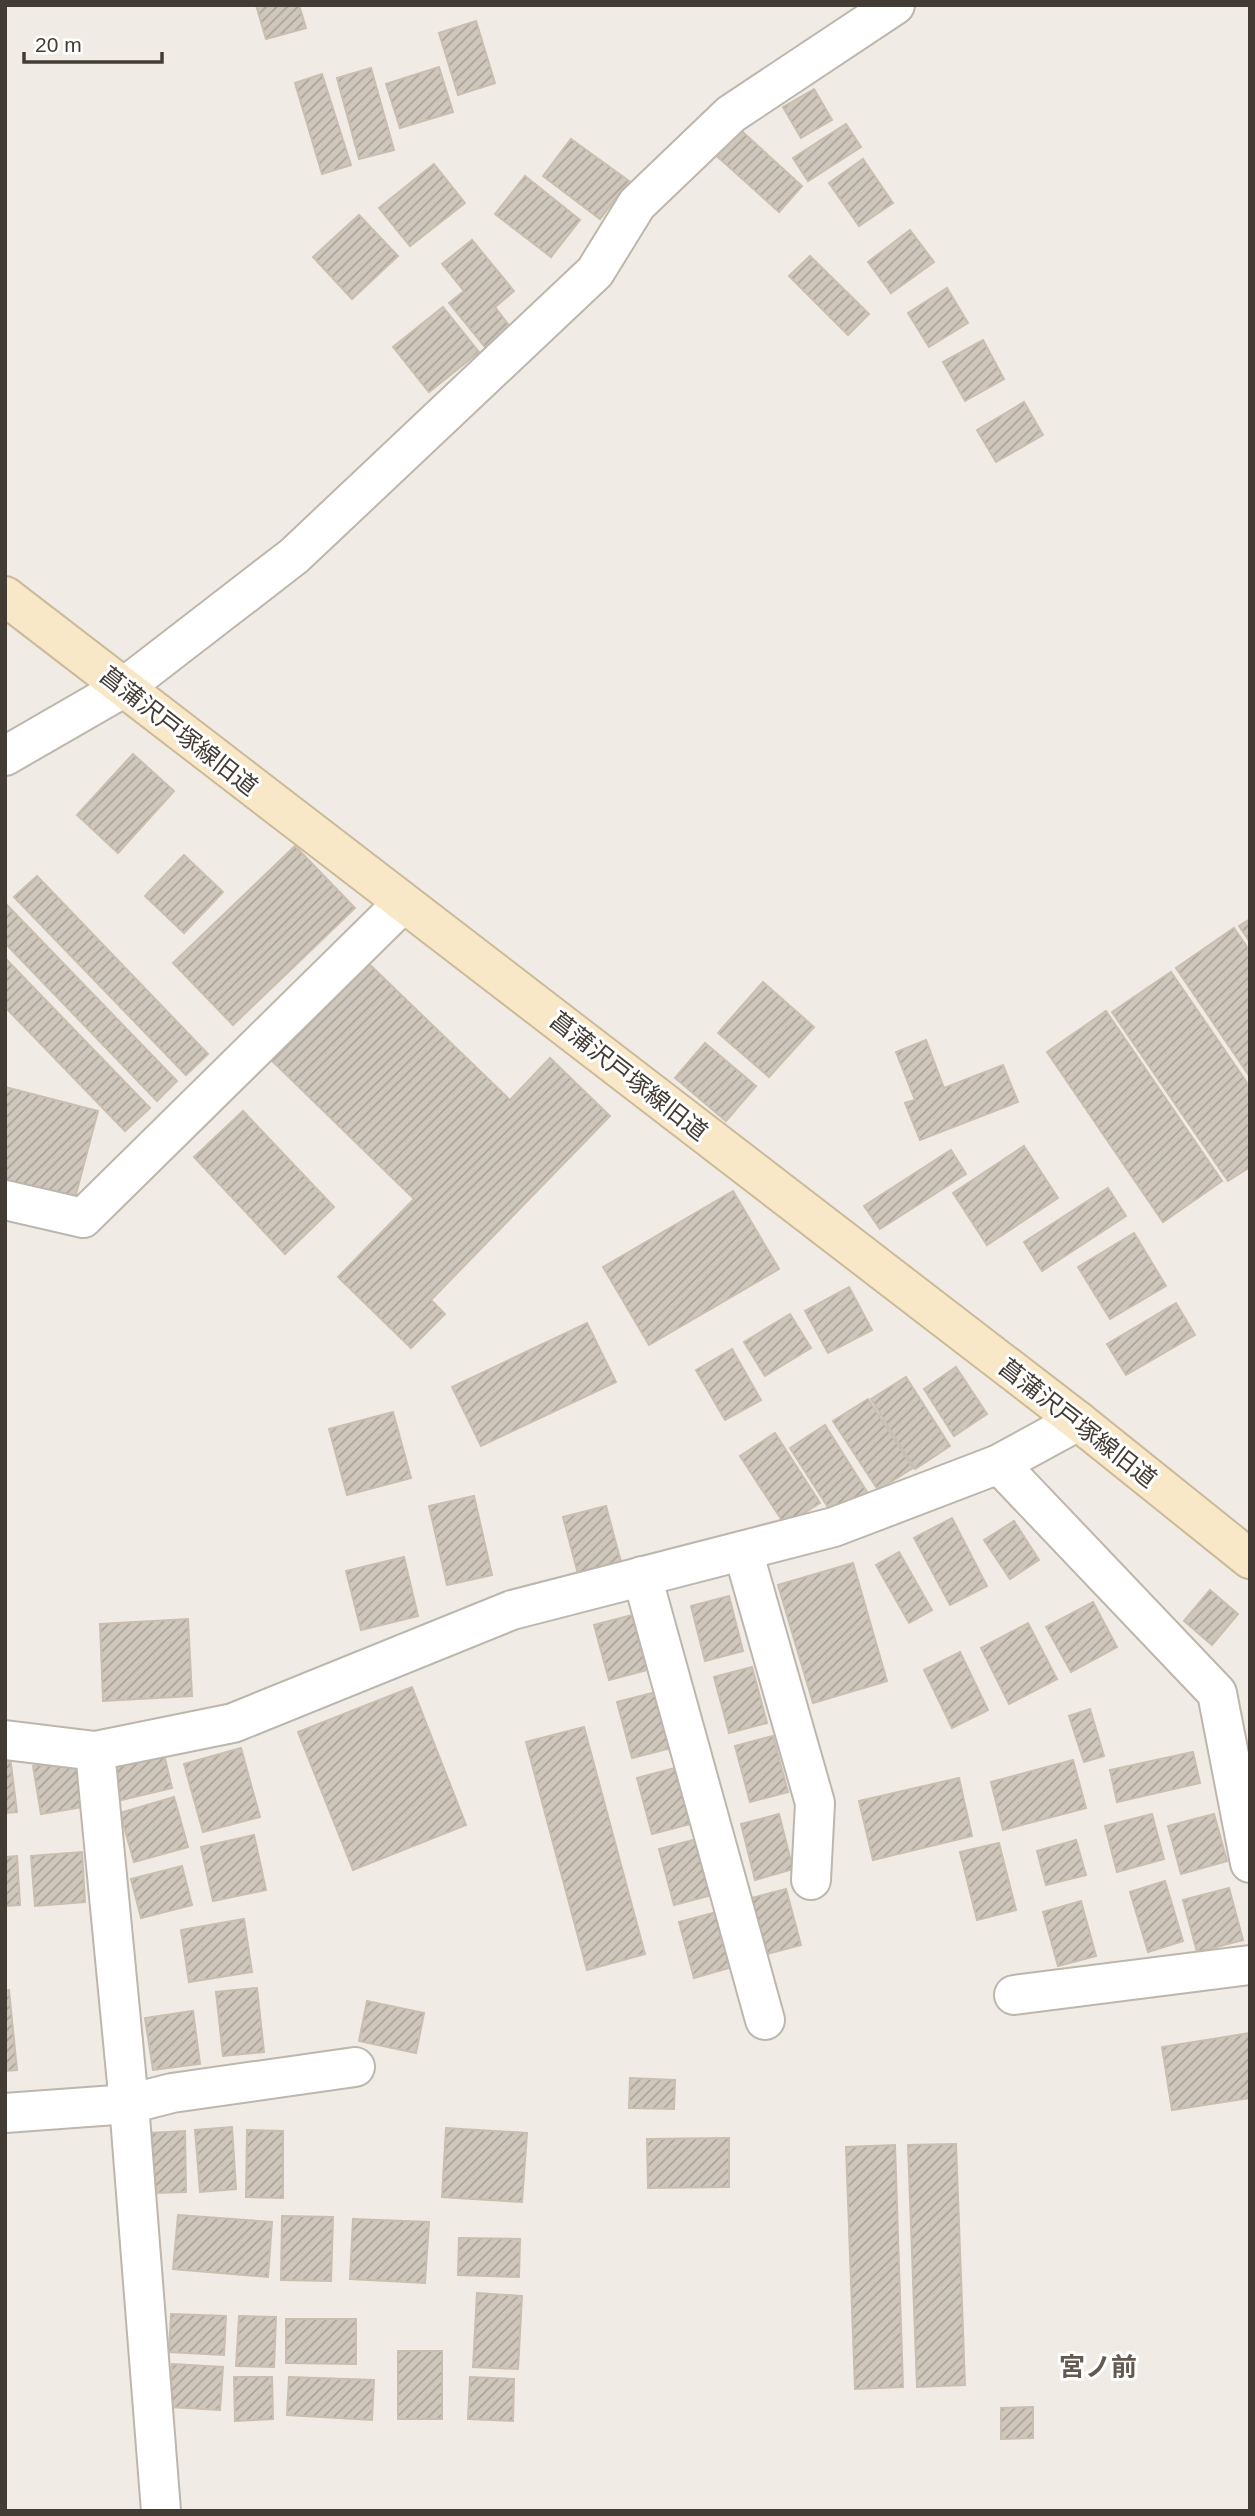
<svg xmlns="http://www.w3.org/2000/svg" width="1255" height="2516" font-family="Helvetica,'Noto Sans JP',sans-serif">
<defs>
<pattern id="building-hatch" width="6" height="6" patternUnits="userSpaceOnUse" patternTransform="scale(1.75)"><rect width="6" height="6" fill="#d0c7bc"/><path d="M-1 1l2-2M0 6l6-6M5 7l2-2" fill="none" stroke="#aaa39a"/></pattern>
</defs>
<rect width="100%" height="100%" fill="#f0ece5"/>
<g fill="url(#building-hatch)" stroke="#cabeb0" stroke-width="2">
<path d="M 256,5 L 299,5 L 306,28 L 266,39 Z"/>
<path d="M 476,21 L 495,83 L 458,95 L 439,33 Z"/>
<path d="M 439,67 L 453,112 L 400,128 L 386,84 Z"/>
<path d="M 371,68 L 394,150 L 359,159 L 337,78 Z"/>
<path d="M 322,74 L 351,165 L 322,174 L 295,83 Z"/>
<path d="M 814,89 L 832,120 L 801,138 L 783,107 Z"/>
<path d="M 734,124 L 802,186 L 779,212 L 710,150 Z"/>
<path d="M 846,124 L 861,147 L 808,181 L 793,158 Z"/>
<path d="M 571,139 L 629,181 L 600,219 L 543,176 Z"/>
<path d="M 863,159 L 893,203 L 859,226 L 829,183 Z"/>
<path d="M 434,164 L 465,203 L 410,246 L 379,208 Z"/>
<path d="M 525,176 L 580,220 L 551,257 L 495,214 Z"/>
<path d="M 359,215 L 398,256 L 352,299 L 313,257 Z"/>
<path d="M 910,230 L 934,262 L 891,293 L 868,262 Z"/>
<path d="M 472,240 L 514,291 L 495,307 L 514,332 L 488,351 L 449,303 L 464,291 L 442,264 Z"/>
<path d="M 810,256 L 869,314 L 848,335 L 789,276 Z"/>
<path d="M 947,288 L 968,323 L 929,347 L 908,313 Z"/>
<path d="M 443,307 L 479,352 L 429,392 L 393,347 Z"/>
<path d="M 983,340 L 1004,379 L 965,401 L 943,362 Z"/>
<path d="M 1024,402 L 1043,435 L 996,462 L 977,430 Z"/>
<path d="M 133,754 L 174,791 L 118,853 L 77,815 Z"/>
<path d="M 295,846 L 355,908 L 233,1025 L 173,963 Z"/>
<path d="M 184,855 L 223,892 L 184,933 L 145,896 Z"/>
<path d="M 37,876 L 208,1054 L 186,1075 L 14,897 Z"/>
<path d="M 6,904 L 177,1081 L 157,1101 L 5,943 Z"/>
<path d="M 1250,919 L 1250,942 L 1239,926 Z"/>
<path d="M 1234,928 L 1250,951 L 1250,1077 L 1176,968 Z"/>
<path d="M 5,958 L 150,1108 L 125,1131 L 5,1007 Z"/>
<path d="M 364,959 L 510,1100 L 550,1058 L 610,1116 L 431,1300 L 445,1314 L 411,1348 L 338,1277 L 414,1199 L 268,1057 Z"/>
<path d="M 1171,972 L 1250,1087 L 1250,1167 L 1228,1181 L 1112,1012 Z"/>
<path d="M 763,982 L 814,1027 L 769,1077 L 718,1033 Z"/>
<path d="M 1106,1011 L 1222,1181 L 1163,1222 L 1047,1052 Z"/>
<path d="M 926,1040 L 944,1088 L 1003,1065 L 1018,1102 L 920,1140 L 905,1103 L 915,1100 L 896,1052 Z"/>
<path d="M 705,1043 L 756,1086 L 726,1121 L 675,1078 Z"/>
<path d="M 5,1087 L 98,1111 L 75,1198 L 5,1181 Z"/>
<path d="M 243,1111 L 334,1207 L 285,1254 L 194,1157 Z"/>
<path d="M 1024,1146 L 1058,1198 L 987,1245 L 953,1193 Z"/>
<path d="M 951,1150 L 966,1174 L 880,1229 L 864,1206 Z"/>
<path d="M 1108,1188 L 1126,1216 L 1042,1271 L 1024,1242 Z"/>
<path d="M 733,1191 L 779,1269 L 649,1345 L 603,1267 Z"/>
<path d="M 1134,1233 L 1166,1286 L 1110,1319 L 1078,1267 Z"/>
<path d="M 849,1287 L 872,1330 L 828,1353 L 805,1311 Z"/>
<path d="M 1176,1303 L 1195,1335 L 1126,1375 L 1107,1344 Z"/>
<path d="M 790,1314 L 811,1348 L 765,1376 L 744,1342 Z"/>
<path d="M 587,1323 L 616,1382 L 481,1446 L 452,1387 Z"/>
<path d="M 732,1349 L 761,1400 L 725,1420 L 696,1370 Z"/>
<path d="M 956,1367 L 987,1414 L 954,1436 L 924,1389 Z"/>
<path d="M 906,1377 L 950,1446 L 915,1469 L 871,1399 Z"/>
<path d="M 868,1399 L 913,1468 L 878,1490 L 833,1421 Z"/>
<path d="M 393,1412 L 411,1478 L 347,1495 L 329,1429 Z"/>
<path d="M 825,1425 L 869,1495 L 835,1518 L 790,1448 Z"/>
<path d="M 775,1433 L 820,1503 L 785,1525 L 740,1456 Z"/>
<path d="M 474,1496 L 492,1575 L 447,1585 L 429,1506 Z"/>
<path d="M 606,1506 L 621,1562 L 578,1574 L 563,1517 Z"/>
<path d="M 952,1518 L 987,1586 L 950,1605 L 914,1538 Z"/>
<path d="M 1014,1521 L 1039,1560 L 1010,1579 L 984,1540 Z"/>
<path d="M 899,1552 L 932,1610 L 909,1623 L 876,1565 Z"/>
<path d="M 404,1557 L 418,1616 L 361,1630 L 346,1571 Z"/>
<path d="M 853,1563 L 887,1681 L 813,1703 L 778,1585 Z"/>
<path d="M 1210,1590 L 1238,1614 L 1212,1645 L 1184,1621 Z"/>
<path d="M 729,1596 L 743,1651 L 705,1661 L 691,1606 Z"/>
<path d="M 1093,1602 L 1117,1647 L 1071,1672 L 1046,1627 Z"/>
<path d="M 632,1615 L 647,1670 L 609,1680 L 594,1625 Z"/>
<path d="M 188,1619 L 192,1696 L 103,1701 L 100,1624 Z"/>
<path d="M 1028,1623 L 1057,1679 L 1009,1704 L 981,1648 Z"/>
<path d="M 960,1652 L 988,1710 L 952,1728 L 924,1670 Z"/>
<path d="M 752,1667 L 767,1723 L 729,1733 L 714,1677 Z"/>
<path d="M 412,1687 L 466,1825 L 353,1870 L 298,1732 Z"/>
<path d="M 656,1692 L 671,1748 L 632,1758 L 617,1702 Z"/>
<path d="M 1090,1709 L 1104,1756 L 1084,1762 L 1069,1716 Z"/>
<path d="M 584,1727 L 645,1954 L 587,1970 L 526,1742 Z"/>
<path d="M 773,1736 L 788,1792 L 750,1802 L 735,1746 Z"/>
<path d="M 241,1748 L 260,1817 L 203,1832 L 184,1764 Z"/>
<path d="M 163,1750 L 172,1788 L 117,1801 L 108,1763 Z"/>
<path d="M 1193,1752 L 1200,1783 L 1117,1802 L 1110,1770 Z"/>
<path d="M 5,1756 L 10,1756 L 17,1812 L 5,1813 Z"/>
<path d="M 76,1760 L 83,1807 L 41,1814 L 33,1766 Z"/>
<path d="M 1073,1760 L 1086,1808 L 1003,1830 L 991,1782 Z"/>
<path d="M 675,1768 L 690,1824 L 652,1834 L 637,1778 Z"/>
<path d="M 959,1778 L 972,1836 L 873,1860 L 859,1801 Z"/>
<path d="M 174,1797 L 188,1847 L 134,1862 L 120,1813 Z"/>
<path d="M 779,1814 L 793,1869 L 755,1880 L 741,1824 Z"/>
<path d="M 1152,1814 L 1164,1859 L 1117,1872 L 1105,1826 Z"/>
<path d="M 1214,1814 L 1227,1861 L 1181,1874 L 1168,1826 Z"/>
<path d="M 254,1835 L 266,1890 L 213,1901 L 201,1847 Z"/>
<path d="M 697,1839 L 712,1895 L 674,1905 L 659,1849 Z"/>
<path d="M 1076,1840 L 1086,1875 L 1046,1885 L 1037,1851 Z"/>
<path d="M 999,1843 L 1016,1910 L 977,1920 L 960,1852 Z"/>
<path d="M 82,1852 L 85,1902 L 35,1906 L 31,1856 Z"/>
<path d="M 17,1856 L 20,1905 L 5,1906 L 5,1857 Z"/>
<path d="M 182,1866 L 192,1905 L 141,1918 L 131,1879 Z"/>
<path d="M 1165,1881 L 1183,1941 L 1148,1952 L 1130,1892 Z"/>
<path d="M 1229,1888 L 1243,1940 L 1197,1952 L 1183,1900 Z"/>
<path d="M 786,1889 L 801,1945 L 763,1955 L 748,1899 Z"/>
<path d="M 1081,1901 L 1096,1956 L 1058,1966 L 1043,1912 Z"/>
<path d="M 717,1912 L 732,1967 L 694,1978 L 679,1922 Z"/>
<path d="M 244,1919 L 252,1972 L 189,1982 L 181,1930 Z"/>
<path d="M 257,1988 L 264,2052 L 223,2056 L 216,1992 Z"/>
<path d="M 9,1990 L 17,2070 L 5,2071 L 5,1991 Z"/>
<path d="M 367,2001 L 424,2013 L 416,2053 L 359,2041 Z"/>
<path d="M 193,2011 L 200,2064 L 153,2070 L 145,2018 Z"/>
<path d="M 1250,2033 L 1250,2098 L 1172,2110 L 1162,2047 Z"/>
<path d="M 630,2078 L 675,2080 L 674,2109 L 629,2108 Z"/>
<path d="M 232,2127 L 236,2189 L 200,2192 L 195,2130 Z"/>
<path d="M 446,2128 L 527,2133 L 522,2202 L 442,2197 Z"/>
<path d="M 247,2130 L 283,2131 L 283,2198 L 246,2197 Z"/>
<path d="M 185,2131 L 186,2192 L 153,2193 L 151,2133 Z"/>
<path d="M 729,2138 L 729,2187 L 648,2188 L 647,2139 Z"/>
<path d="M 956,2144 L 965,2385 L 917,2387 L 908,2145 Z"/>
<path d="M 895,2145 L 903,2387 L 855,2389 L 846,2147 Z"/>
<path d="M 178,2215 L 272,2222 L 268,2277 L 173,2269 Z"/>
<path d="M 282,2216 L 333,2217 L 331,2281 L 281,2280 Z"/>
<path d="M 353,2219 L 429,2222 L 425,2283 L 350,2279 Z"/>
<path d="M 459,2238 L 520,2239 L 519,2277 L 458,2275 Z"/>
<path d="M 477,2293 L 522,2296 L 518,2369 L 473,2367 Z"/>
<path d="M 171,2314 L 226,2316 L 224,2355 L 169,2352 Z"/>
<path d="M 239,2316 L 276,2317 L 274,2367 L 236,2366 Z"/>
<path d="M 286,2319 L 356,2319 L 356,2364 L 286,2363 Z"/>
<rect x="398" y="2351" width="44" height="68"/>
<path d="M 172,2364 L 223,2367 L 220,2410 L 170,2407 Z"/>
<path d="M 234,2377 L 272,2377 L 273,2419 L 235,2421 Z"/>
<path d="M 289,2377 L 374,2380 L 372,2420 L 287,2415 Z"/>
<path d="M 470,2377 L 514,2379 L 513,2421 L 468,2419 Z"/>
<path d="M 1033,2407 L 1033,2438 L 1001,2439 L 1001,2408 Z"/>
</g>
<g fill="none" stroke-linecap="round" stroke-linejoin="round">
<g stroke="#bdb6ac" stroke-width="42">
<g id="street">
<path d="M 5,756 L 123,688 L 294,556 L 595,272 L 637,204 L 731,114 L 895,5"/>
<path d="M 5,1200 L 83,1218 L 403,903"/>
<path d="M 999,1464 L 1217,1693 L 1250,1863"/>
<path d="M 743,1551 L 815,1803 L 811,1880"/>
<path d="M 642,1576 L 765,2020"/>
<path d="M 5,1740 L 95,1751 L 233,1723 L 512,1610 L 834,1527 L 999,1464 L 1078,1421"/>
<path d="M 95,1751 L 129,2104 L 161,2511"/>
<path d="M 1014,1995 L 1250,1965"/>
<path d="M 5,2113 L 129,2104 L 172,2093 L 355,2067"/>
</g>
</g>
<g stroke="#cbba99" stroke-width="42">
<path id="secondary" d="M 5,596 L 1078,1421 L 1250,1559"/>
</g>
<use href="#street" stroke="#fff" stroke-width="38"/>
<use href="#secondary" stroke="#f8e8c8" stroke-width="38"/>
</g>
<g text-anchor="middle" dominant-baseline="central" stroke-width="6" stroke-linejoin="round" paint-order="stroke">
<g font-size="24" fill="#423c35" stroke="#fff">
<text transform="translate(179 731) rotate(38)">菖蒲沢戸塚線旧道</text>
<text transform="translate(629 1076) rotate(38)">菖蒲沢戸塚線旧道</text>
<text transform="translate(1078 1423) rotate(38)">菖蒲沢戸塚線旧道</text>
</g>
<g font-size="26" font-weight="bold" fill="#63594e" stroke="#fff">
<text x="1098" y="2367">宮ノ前</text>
</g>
</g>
<rect width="1255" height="2516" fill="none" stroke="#423c35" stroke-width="14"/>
<path d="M24 52v10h138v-10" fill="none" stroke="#423c35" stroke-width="3.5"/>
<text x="35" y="52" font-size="21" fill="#423c35" stroke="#ffffff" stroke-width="5" paint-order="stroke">20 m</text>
</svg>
